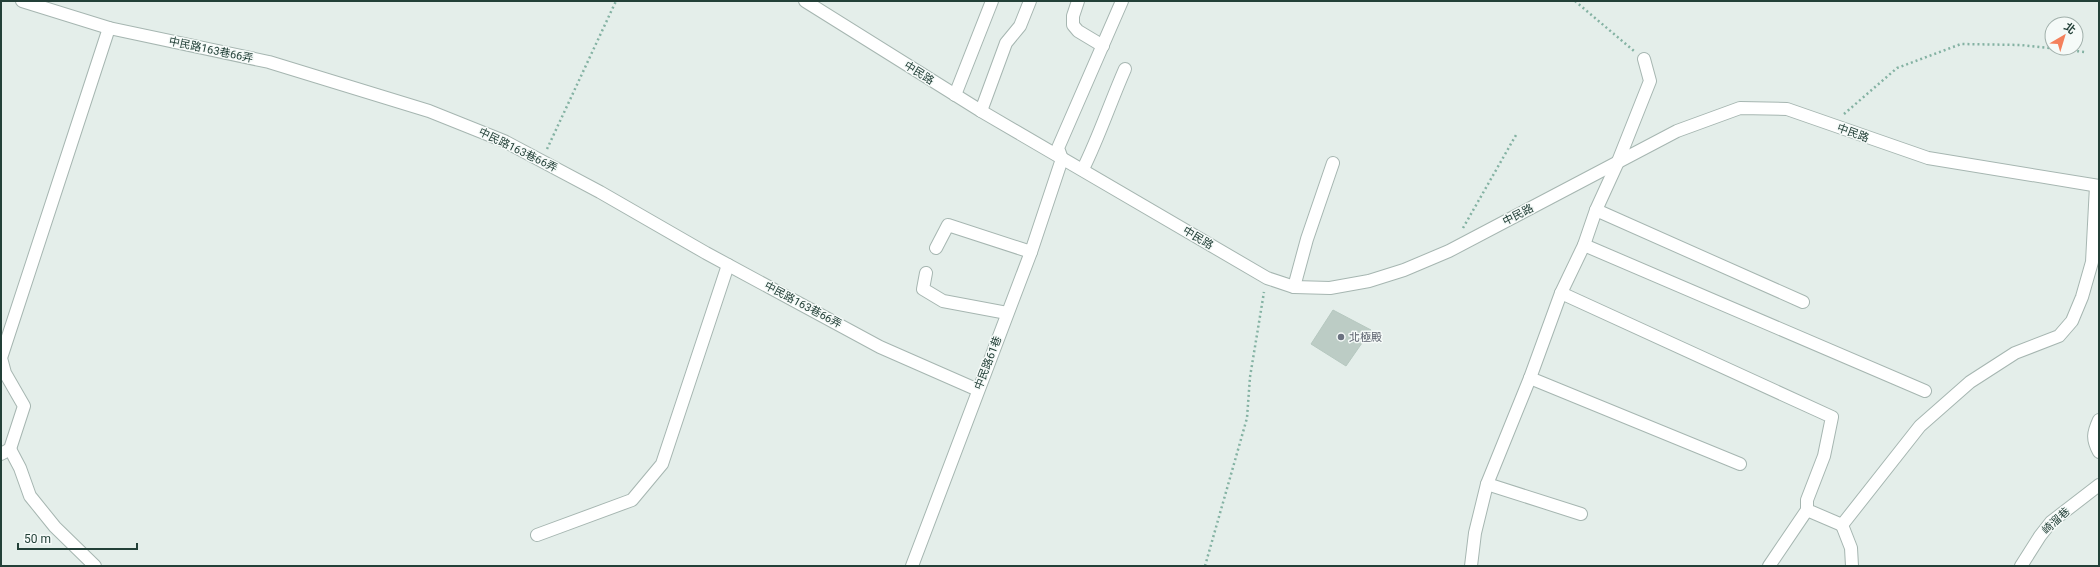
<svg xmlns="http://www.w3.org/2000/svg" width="2100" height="567" font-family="Roboto,'Noto Sans TC',sans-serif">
<rect width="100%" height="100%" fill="#e4eeea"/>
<path fill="#bcccc5" stroke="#b6c8c0" d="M 1333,310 L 1371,330 L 1346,366 L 1311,344 Z"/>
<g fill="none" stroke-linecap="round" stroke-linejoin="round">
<g stroke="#a6b6b1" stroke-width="14">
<g id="minor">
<path d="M 22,1 L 109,28 L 269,62 L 429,111 L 504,141 L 600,192 L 706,253 L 880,347 L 978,390"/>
<path d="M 805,1 L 981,111 L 1267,278 L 1294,287 L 1330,288 L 1369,281 L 1404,270 L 1449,251 L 1677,131 L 1740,108 L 1787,109 L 1928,158 L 2099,186"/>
<path d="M 1078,1 L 1073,16 L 1073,25 L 1078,31 L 1103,46"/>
<path d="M 955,95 L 992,1"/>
<path d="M 981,111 L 1006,43 L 1020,26 L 1030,1"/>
<path d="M 1083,169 C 1099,137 1110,103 1125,69"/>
<path d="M 1596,210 L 1803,302"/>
<path d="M 1584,245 L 1925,391"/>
<path d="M 936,248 L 948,225 L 1031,252"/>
<path d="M 926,273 L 923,289 L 943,301 L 1007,313"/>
<path d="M 1294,287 L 1307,239 L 1333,163"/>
<path d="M 1561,293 L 1832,417 L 1824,456 L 1807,500 L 1807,510 L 1842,525"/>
<path d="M 1530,378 L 1740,464"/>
<path d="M 2099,420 C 2093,433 2092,439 2099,452"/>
<path d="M 10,449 L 20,468 L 30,496 L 55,527 L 95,566"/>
<path d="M 1,454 L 10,449 L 24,406 L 5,373 L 1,358 L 109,28"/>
<path d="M 1487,484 L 1581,514"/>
<path d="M 1842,525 L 1920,426 L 1970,382 L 2015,353 L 2059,336 L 2072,321 L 2082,297 L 2092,262 L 2096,186"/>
<path d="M 1842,525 L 1851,548 L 1852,566"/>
<path d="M 537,535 L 632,500 L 662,464 L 728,265"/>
<path d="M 912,566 L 1031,252 L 1062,159 L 1058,148 L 1122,1"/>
<path d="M 1471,566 L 1475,533 L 1487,484 L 1530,378 L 1561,293 L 1584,245 L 1596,210 L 1617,164 L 1650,81 L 1644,59"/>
<path d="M 1769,566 L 1807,510"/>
<path d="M 2021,566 L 2040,536 L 2051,522 L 2099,485"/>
</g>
</g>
<g stroke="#84b2a3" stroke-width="2.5" stroke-dasharray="2 3" stroke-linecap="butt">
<path d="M 1575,1 L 1634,51"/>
<path d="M 1844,114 L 1897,68 L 1961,44 L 2021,45 L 2085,52"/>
<path d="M 547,149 L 616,1"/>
<path d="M 1463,228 L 1516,135"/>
<path d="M 1205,566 L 1247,418 L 1250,377 L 1264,292"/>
</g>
<use href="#minor" stroke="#fff" stroke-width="12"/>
</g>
<circle fill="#6b7280" stroke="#f5faf8" stroke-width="1.5" cx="1341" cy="337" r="4"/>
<g text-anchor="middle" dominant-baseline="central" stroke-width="3" stroke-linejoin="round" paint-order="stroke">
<g font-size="11" fill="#234038" stroke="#f5faf8">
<text transform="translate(211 50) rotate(12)">中民路163巷66弄</text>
<text transform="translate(919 73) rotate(32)">中民路</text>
<text transform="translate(1853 133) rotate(20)">中民路</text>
<text transform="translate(518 150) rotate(26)">中民路163巷66弄</text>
<text transform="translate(1518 215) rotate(-27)">中民路</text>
<text transform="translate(1198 238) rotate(31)">中民路</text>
<text transform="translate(803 305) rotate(28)">中民路163巷66弄</text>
<text transform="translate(988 363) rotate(-69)">中民路61巷</text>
<text transform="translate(2056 521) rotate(-43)">崎溜巷</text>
</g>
<g font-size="11" fill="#5b616d" stroke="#f5faf8" text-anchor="start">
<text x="1349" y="337">北極殿</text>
</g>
</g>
<rect width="2100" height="567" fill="none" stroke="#234038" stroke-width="4"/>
<g transform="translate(2064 36) rotate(38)"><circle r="19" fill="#f5faf8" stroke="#a1b0ab"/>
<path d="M0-3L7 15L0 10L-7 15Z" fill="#f4805c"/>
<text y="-6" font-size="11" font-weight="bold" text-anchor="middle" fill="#234038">北</text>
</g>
<path d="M18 543v6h119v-6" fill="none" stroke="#234038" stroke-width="2"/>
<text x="24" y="543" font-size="12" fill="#234038" stroke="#f5faf8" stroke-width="3" paint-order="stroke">50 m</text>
</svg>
